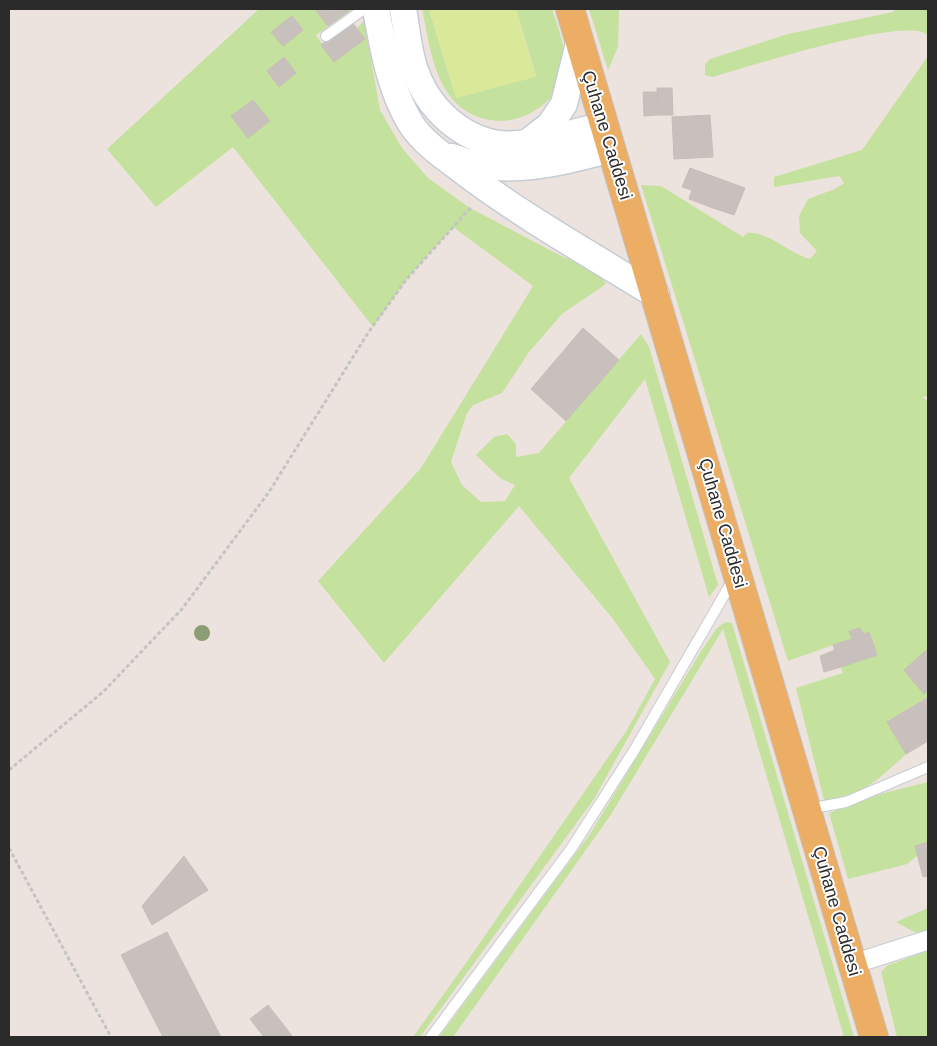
<svg xmlns="http://www.w3.org/2000/svg" width="937" height="1046" font-family="Arial,sans-serif">
<rect width="100%" height="100%" fill="#ede3de"/>
<g fill="#c4e19d">
<path d="M 259,9 L 353,9 L 316,35 L 334,62 L 365,39 L 357,28 L 364,21 L 380,110 L 402,148 L 428,178 L 470,208 L 561,256 L 598,272 L 606,284 L 562,314 L 529,352 L 502,393 L 473,405 L 467,413 L 451,462 L 462,485 L 481,502 L 505,501 L 515,485 L 500,478 L 476,455 L 494,437 L 507,434 L 516,444 L 516,457 L 539,453 L 641,334 L 649,347 L 718,585 L 709,597 L 645,379 L 569,478 L 670,662 L 594,799 L 420,1037 L 413,1037 L 466,963 L 627,730 L 655,679 L 613,619 L 519,506 L 384,663 L 318,581 L 421,468 L 533,286 L 453,227 L 406,280 L 373,327 L 233,147 L 156,207 L 107,149 Z"/>
<path d="M 422,9 L 429,9 L 456,98 L 536,76 L 516,9 L 552,9 C 558,27 572,65 564,83 C 562,88 555,93 551,97 C 523,129 472,130 447,92 C 431,67 428,37 422,9 Z"/>
<path d="M 589,9 L 619,9 L 618,47 L 608,70 Z"/>
<path d="M 896,9 L 928,9 L 928,35 C 905,15 747,68 712,77 L 705,75 L 705,64 L 710,59 L 788,34 L 893,12 Z"/>
<path d="M 928,56 L 928,396 L 922,397 L 928,401 L 928,701 L 926,698 L 887,722 L 906,754 C 877,781 865,794 824,800 L 796,688 L 843,673 L 833,645 L 788,661 L 641,185 L 661,186 L 743,237 L 747,233 C 769,231 788,253 810,259 L 817,251 L 800,233 L 799,216 L 808,199 L 835,189 L 844,183 L 839,176 L 774,187 L 774,177 L 862,150 Z"/>
<path d="M 725,622 L 732,623 L 854,1037 L 844,1037 L 723,629 L 610,816 L 453,1037 L 439,1037 L 590,834 L 700,653 L 717,628 Z"/>
<path d="M 928,782 L 928,842 L 915,846 L 917,856 L 907,864 L 848,879 L 829,813 L 880,794 Z"/>
<path d="M 928,908 L 928,932 L 920,935 L 896,922 Z"/>
<path d="M 928,951 L 928,1037 L 897,1037 L 881,972 L 888,965 Z"/>
</g>
<path fill="#d9e899" d="M 429,9 L 516,9 L 536,77 L 456,98 Z"/>
<g fill="#c8c0bd" stroke="#c8beb8">
<path d="M 315,9 L 349,9 L 350,10 L 328,26 Z"/>
<path d="M 292,16 L 303,30 L 283,46 L 271,32 Z"/>
<path d="M 352,22 L 365,39 L 334,62 L 321,45 Z"/>
<path d="M 284,57 L 296,73 L 279,87 L 267,71 Z"/>
<path d="M 657,88 L 672,88 L 673,115 L 658,115 Z"/>
<path d="M 643,92 L 657,92 L 658,115 L 644,116 Z"/>
<path d="M 253,100 L 270,121 L 248,138 L 231,116 Z"/>
<path d="M 710,115 L 713,157 L 674,159 L 672,117 Z"/>
<path d="M 690,168 L 723,180 L 713,208 L 689,199 L 692,190 L 682,187 Z"/>
<path d="M 723,180 L 745,188 L 734,215 L 713,208 Z"/>
<path d="M 583,328 L 619,360 L 566,421 L 531,389 Z"/>
<path d="M 860,628 L 864,634 L 869,632 L 877,655 L 841,667 L 833,645 L 852,639 L 849,631 Z"/>
<path d="M 928,649 L 928,690 L 924,694 L 904,670 Z"/>
<path d="M 835,650 L 841,667 L 824,672 L 820,656 Z"/>
<path d="M 927,698 L 928,741 L 906,754 L 887,722 Z"/>
<path d="M 928,842 L 928,876 L 923,877 L 915,846 Z"/>
<path d="M 184,856 L 208,890 L 152,925 L 142,906 Z"/>
<path d="M 167,932 L 221,1037 L 163,1037 L 121,955 Z"/>
<path d="M 268,1005 L 293,1037 L 264,1037 L 250,1019 Z"/>
</g>
<g fill="none" stroke-linecap="round" stroke-linejoin="round">
<g stroke="#c6ccd4" stroke-width="12">
<g id="service">
<path d="M 326,36 L 364,9"/>
<path d="M 808,809 L 846,802 L 928,767"/>
<path d="M 431,1037 L 571,849 L 635,749 L 734,578"/>
</g>
</g>
<g stroke="#c6ccd4" stroke-width="21">
<path id="minor" d="M 853,964 L 928,940"/>
</g>
<g stroke="#c6ccd4" stroke-width="29">
<g id="secondary">
<path d="M 376,9 C 383,48 390,90 411,124 C 421,140 440,154 455,165 C 518,214 588,253 656,295"/>
<path d="M 403,9 C 407,29 408,53 416,73 C 431,114 472,149 518,144 C 547,141 576,132 604,125"/>
<path d="M 528,142 L 550,125 L 564,104 L 579,43"/>
<path d="M 452,157 C 503,178 561,163 611,149"/>
</g>
</g>
<g stroke="#c4c4c4" stroke-width="30">
<path id="primary" d="M 570,9 L 874,1037"/>
</g>
<g stroke="#c4c4c4" stroke-width="3" stroke-dasharray="4 2.5" stroke-linecap="butt">
<path d="M 9,770 L 103,692 L 182,609 L 269,492 L 368,333 L 406,280 L 472,206"/>
<path d="M 9,848 L 111,1037"/>
</g>
<use href="#service" stroke="#fff" stroke-width="10"/>
<use href="#minor" stroke="#fff" stroke-width="19"/>
<use href="#secondary" stroke="#fff" stroke-width="26"/>
<use href="#primary" stroke="#ecad64" stroke-width="28"/>
</g>
<circle fill="#8c9f74" cx="202" cy="633" r="8"/>
<g text-anchor="middle" dominant-baseline="central" stroke-width="4" stroke-linejoin="round" paint-order="stroke">
<g font-size="18" fill="#2b2b2b" stroke="#fff">
<text transform="translate(607 135) rotate(73)">Çuhane Caddesi</text>
<text transform="translate(723 523) rotate(74)">Çuhane Caddesi</text>
<text transform="translate(837 911) rotate(74)">Çuhane Caddesi</text>
</g>
</g>
<rect width="937" height="1046" fill="none" stroke="#2b2b2b" stroke-width="20"/>
</svg>
